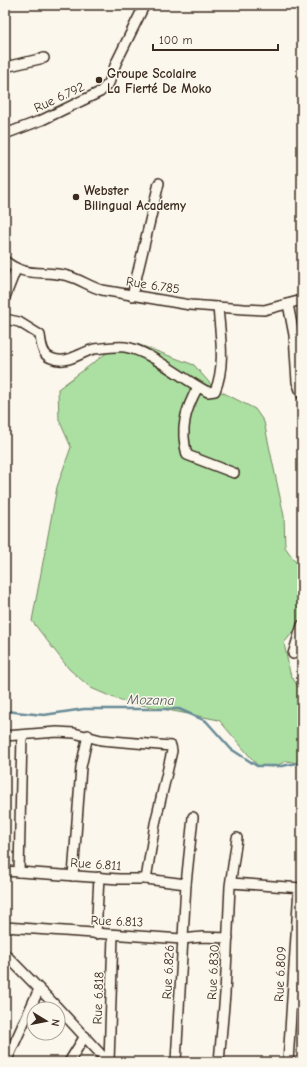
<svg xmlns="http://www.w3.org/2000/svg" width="307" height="1067" font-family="'Comic Neue',sans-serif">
<rect width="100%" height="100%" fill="#fbf7ec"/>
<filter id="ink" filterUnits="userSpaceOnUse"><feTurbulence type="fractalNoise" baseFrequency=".025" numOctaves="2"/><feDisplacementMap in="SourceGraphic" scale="8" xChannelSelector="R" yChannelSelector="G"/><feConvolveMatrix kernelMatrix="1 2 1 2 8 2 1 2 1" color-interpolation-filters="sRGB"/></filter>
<g filter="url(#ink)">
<path fill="#ace0a3" stroke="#748560" d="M 137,344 L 194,365 L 214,388 L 255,409 L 264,422 L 284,516 L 285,547 L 302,571 L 302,621 L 284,643 L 290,673 L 298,687 L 302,688 L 302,764 L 287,761 L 273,767 L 258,766 L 219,720 L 121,701 L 91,688 L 69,669 L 32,621 L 57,487 L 71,447 L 59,420 L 58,389 L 108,352 Z"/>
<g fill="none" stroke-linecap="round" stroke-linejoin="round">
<path stroke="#688a97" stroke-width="2.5" d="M 5,711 L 44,715 L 84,709 L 179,709 L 206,721 L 231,749 L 257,766 L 282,766 L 302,762"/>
<g stroke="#3b2a1e" stroke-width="12">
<g id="minor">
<path d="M 5,67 L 44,58"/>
<path d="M 5,134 L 42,120 L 100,92 L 109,83 L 116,63 L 144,6"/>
<path d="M 5,261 C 27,279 44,269 68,276 C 80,279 90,287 102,290 L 190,305 L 244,309 L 264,310 L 302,300"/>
<path d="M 132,296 L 159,183"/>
<path d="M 5,297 L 16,269"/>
<path d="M 288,304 L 294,335 L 297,382 L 302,395"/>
<path d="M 5,319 L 19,322 L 40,335 C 41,343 42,355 51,358 C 67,365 79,353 94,349 C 103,348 116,346 125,347 C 151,351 183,380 208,392 L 215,391 C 226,365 220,334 218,307"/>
<path d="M 198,387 C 185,410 180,429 187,455 L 234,473"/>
<path d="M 293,654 L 302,625"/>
<path d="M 5,736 L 57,732 L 74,733 L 101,740 L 171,746 L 172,751 L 155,824 L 146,879"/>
<path d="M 5,871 L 119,879 L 146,879 L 186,884"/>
<path d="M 19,872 L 22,735"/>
<path d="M 73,876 L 81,767 L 88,735"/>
<path d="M 231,883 L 302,888"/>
<path d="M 5,927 L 182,939 L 202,937 L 228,938"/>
<path d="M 96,934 L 99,877"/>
<path d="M 5,954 L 58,1008 L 108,1062"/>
<path d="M 6,1062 L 39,989"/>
<path d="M 69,1062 L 85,1036"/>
<path d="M 109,1062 L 113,935"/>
<path d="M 176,1062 L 186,884 L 193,817"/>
<path d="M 219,1062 L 225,994 L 230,886 L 237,838"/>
<path d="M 288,1062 L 299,888"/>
</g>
</g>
<use href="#minor" stroke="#fbf7ec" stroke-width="9"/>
</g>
</g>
<g fill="#3b2a1e" stroke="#fbf7ec" stroke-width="1.5">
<circle cx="99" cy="80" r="4"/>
<circle cx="76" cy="197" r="4"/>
</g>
<g text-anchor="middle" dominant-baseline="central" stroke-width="3" stroke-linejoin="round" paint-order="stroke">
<g font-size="13" font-weight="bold" fill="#3b2a1e" stroke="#fbf7ec" text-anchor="start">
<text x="107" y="73">Groupe Scolaire<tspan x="107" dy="15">La Fierté De Moko</tspan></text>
<text x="84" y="190">Webster<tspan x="84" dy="15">Bilingual Academy</tspan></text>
</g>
<g font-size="13" fill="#3b2a1e" stroke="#fbf7ec">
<text transform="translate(59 97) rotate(-25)">Rue 6.792</text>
<text transform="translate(153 285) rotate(9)">Rue 6.785</text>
<text transform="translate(96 864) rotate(4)">Rue 6.811</text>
<text transform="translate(117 921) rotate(2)">Rue 6.813</text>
<text transform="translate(168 972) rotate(-87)">Rue 6.826</text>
<text transform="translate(213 972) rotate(-87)">Rue 6.830</text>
<text transform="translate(280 974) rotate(-87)">Rue 6.809</text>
<text transform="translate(98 998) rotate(-88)">Rue 6.818</text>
</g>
<g font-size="14" font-style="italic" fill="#525a5b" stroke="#fbf7ec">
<text transform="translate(151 700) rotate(1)">Mozana</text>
</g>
</g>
<rect width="307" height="1067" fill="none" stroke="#fbf7ec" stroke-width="20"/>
<rect x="10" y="10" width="287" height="1047" fill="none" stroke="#3b2a1e" stroke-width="1.5" filter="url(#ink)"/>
<g transform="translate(46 1021) rotate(100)"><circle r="19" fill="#fbf7ec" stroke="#aea59a"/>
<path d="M0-3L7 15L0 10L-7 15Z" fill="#3b2a1e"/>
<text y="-6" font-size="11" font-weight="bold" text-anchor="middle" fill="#3b2a1e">N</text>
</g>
<path d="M153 44v6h125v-6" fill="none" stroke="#3b2a1e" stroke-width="2"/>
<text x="159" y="44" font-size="12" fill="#3b2a1e" stroke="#fbf7ec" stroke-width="3" paint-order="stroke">100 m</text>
</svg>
